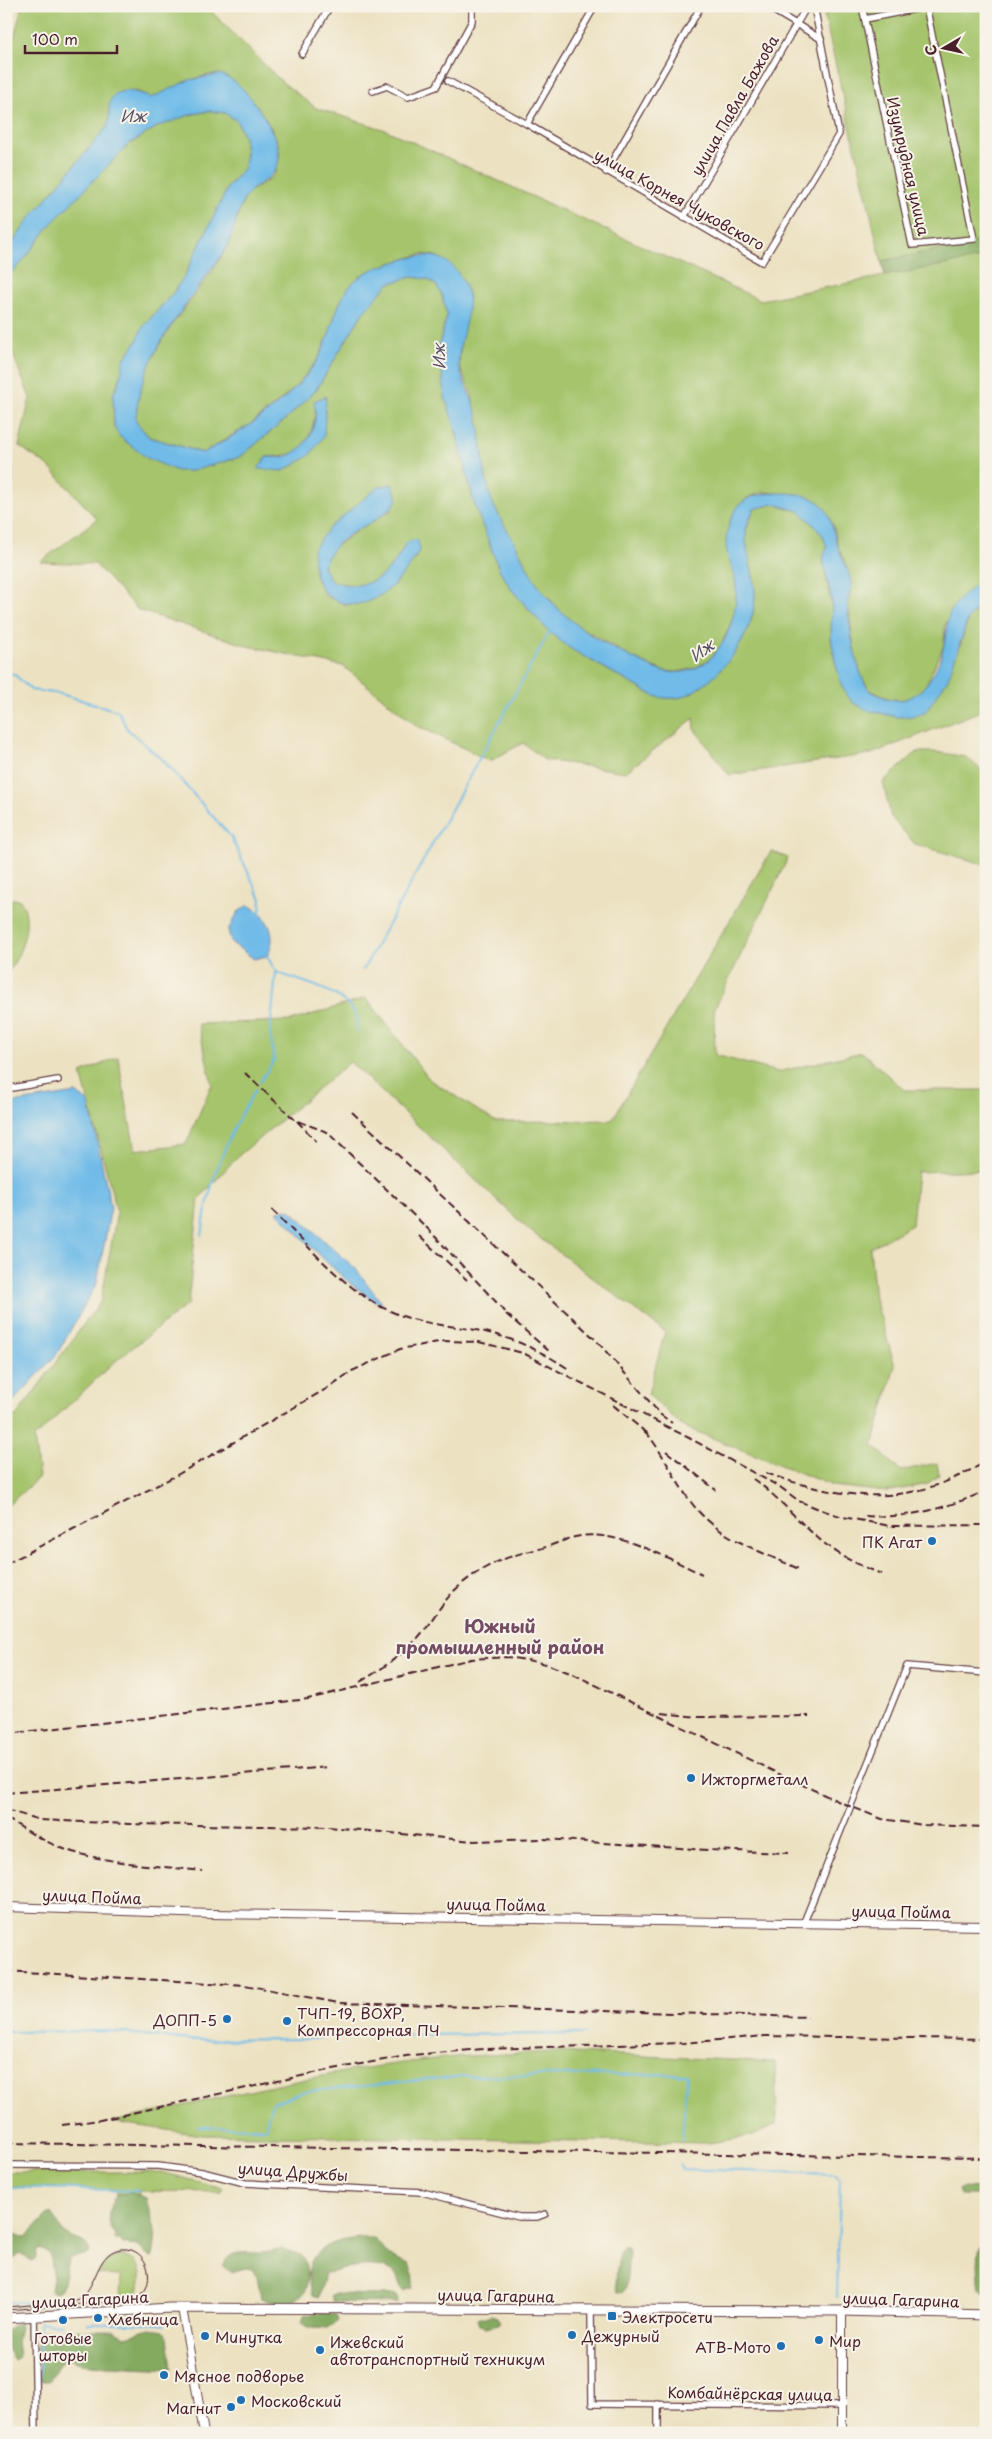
<svg xmlns="http://www.w3.org/2000/svg" width="992" height="2439" font-family="'Playpen Sans',sans-serif">
<rect width="100%" height="100%" fill="#f7f3e8"/>
<filter id="ink" filterUnits="userSpaceOnUse"><feTurbulence type="fractalNoise" baseFrequency=".02" numOctaves="2"/><feDisplacementMap in="SourceGraphic" scale="10" xChannelSelector="R" yChannelSelector="G"/><feConvolveMatrix kernelMatrix="1 2 1 2 8 2 1 2 1" color-interpolation-filters="sRGB"/></filter>
<filter id="wash" filterUnits="userSpaceOnUse"><feTurbulence type="fractalNoise" baseFrequency=".0096" numOctaves="4" result="noise"/><feDisplacementMap in="SourceGraphic" scale="20" xChannelSelector="R" yChannelSelector="G"/><feGaussianBlur stdDeviation="1.12" result="paint"/><feColorMatrix in="noise" values="0 0 0 0 0 0 0 0 0 0 0 0 0 0 0 0 0 1.4 0 .05"/><feComposite in="paint" operator="in"/></filter>
<g filter="url(#wash)">
<rect width="100%" height="100%" fill="#ece2c2"/>
<g fill="#a5c46c" stroke="#78724c" fill-rule="evenodd">
<path d="M 22,6 L 206,6 L 282,82 L 316,108 L 386,130 L 761,300 L 885,276 L 822,6 L 986,6 L 986,577 L 977,585 L 945,625 L 944,645 L 926,685 L 916,696 L 902,700 L 890,699 L 870,690 L 863,680 L 855,657 L 848,603 L 851,586 L 845,561 L 838,547 L 833,524 L 773,493 L 763,492 L 747,498 L 729,558 L 735,571 L 737,590 L 735,614 L 718,652 L 705,662 L 695,668 L 677,672 L 663,671 L 632,658 L 570,621 L 537,585 L 492,503 L 485,475 L 482,446 L 472,395 L 459,366 L 461,336 L 469,298 L 466,288 L 450,265 L 436,256 L 422,254 L 388,264 L 360,276 L 328,337 L 318,359 L 293,390 L 251,424 L 203,453 L 149,437 L 136,422 C 137,347 194,307 227,247 C 236,231 236,209 248,194 C 255,185 272,182 276,170 C 279,161 281,148 277,140 C 270,123 241,79 222,75 C 202,70 169,92 151,98 L 137,91 L 109,108 L 111,118 L 107,127 L 31,217 L 6,252 L 6,38 L 14,38 Z"/>
<path d="M 210,111 L 225,113 L 237,121 L 244,136 L 246,153 L 244,168 L 228,187 L 185,275 L 174,292 L 142,328 L 137,341 L 124,359 L 120,379 L 113,395 L 114,427 L 120,437 L 206,467 L 240,457 L 285,420 L 316,390 L 362,314 L 388,283 L 411,277 L 427,279 L 436,285 L 442,295 L 447,315 L 439,345 L 445,397 L 455,427 L 475,506 L 499,569 L 512,590 L 550,632 L 571,649 L 654,696 C 680,702 688,696 709,680 C 735,659 756,626 755,592 C 754,572 745,551 746,531 C 747,524 752,516 754,509 L 774,504 L 799,511 L 811,522 L 823,536 L 827,547 L 823,560 L 833,613 L 831,638 L 842,687 L 913,716 L 959,650 L 968,619 L 974,612 L 986,606 L 986,709 L 871,754 L 729,775 L 695,730 L 694,718 L 626,772 L 545,760 L 523,743 L 490,761 L 416,725 L 343,666 L 248,646 L 138,610 L 95,564 L 40,562 L 97,519 L 48,466 L 19,446 L 30,398 L 14,357 L 6,351 L 6,278 C 19,266 26,252 37,239 C 50,224 65,210 79,195 C 120,151 148,120 210,111 ZM 316,411 L 309,456 L 266,457 C 303,456 309,446 316,411 ZM 392,510 L 362,527 L 333,548 L 323,566 L 331,581 C 339,583 350,586 358,585 C 383,582 396,563 406,543 L 420,548 L 415,559 L 395,584 L 347,605 L 326,596 L 316,578 L 329,528 L 349,513 Z"/>
<path d="M 917,752 L 936,752 L 966,757 L 985,773 L 986,865 L 915,844 L 891,817 L 883,782 Z"/>
<path d="M 771,851 L 788,858 L 714,1010 L 715,1055 L 778,1072 L 862,1052 L 904,1090 L 986,1090 L 986,1170 L 917,1172 L 912,1225 L 870,1248 L 875,1299 L 895,1366 L 873,1445 L 900,1471 L 937,1463 L 939,1475 L 927,1484 L 887,1492 L 833,1486 L 682,1426 L 648,1394 L 665,1332 L 529,1230 L 350,1062 L 236,1158 L 199,1199 L 188,1304 L 112,1364 L 34,1438 L 39,1477 L 6,1507 L 6,1421 L 17,1415 L 101,1301 L 117,1212 L 81,1073 L 118,1057 L 135,1150 L 186,1144 L 212,1084 L 198,1024 L 291,1021 L 366,998 L 430,1080 L 496,1122 L 612,1120 Z"/>
<path d="M 14,899 L 20,900 C 35,920 20,958 6,975 L 6,900 Z"/>
<path d="M 554,2052 L 775,2062 L 777,2124 L 751,2136 L 709,2143 L 202,2135 L 112,2122 C 213,2100 315,2073 418,2061 C 463,2055 508,2054 554,2052 Z"/>
<path d="M 6,2172 L 161,2172 L 223,2188 L 222,2192 L 139,2191 L 138,2240 L 115,2240 L 116,2190 L 6,2187 Z"/>
<path d="M 122,2255 C 142,2259 147,2281 134,2296 L 120,2300 L 121,2276 L 98,2275 L 107,2260 Z"/>
</g>
<g fill="#84aa60" stroke="#676446">
<path d="M 986,240 L 986,257 L 885,276 L 882,261 Z"/>
<path d="M 6,447 C 19,467 11,500 6,522 Z"/>
<path d="M 961,2187 L 986,2188 L 986,2195 L 960,2195 L 958,2190 Z"/>
<path d="M 131,2193 L 146,2198 C 147,2207 151,2214 153,2222 C 157,2233 155,2245 153,2256 L 150,2258 L 138,2246 L 122,2244 C 119,2239 112,2232 110,2227 C 108,2217 111,2202 117,2194 Z"/>
<path d="M 52,2213 C 57,2220 60,2232 68,2236 C 77,2242 84,2238 90,2251 L 89,2254 L 70,2258 L 66,2267 L 62,2288 L 56,2293 L 51,2291 L 53,2278 L 49,2253 L 40,2249 L 37,2251 L 35,2259 L 31,2261 L 20,2254 L 10,2262 L 6,2260 L 6,2229 L 17,2236 L 26,2237 L 47,2215 Z"/>
<path d="M 361,2238 L 374,2238 L 388,2255 L 409,2264 L 414,2278 L 412,2288 L 403,2291 C 399,2286 399,2278 395,2273 C 382,2260 340,2267 325,2274 L 319,2297 L 313,2295 C 298,2253 326,2241 361,2238 Z"/>
<path d="M 986,2238 L 986,2296 L 980,2290 C 979,2276 974,2248 986,2238 Z"/>
<path d="M 624,2247 L 627,2247 L 629,2252 L 626,2288 L 622,2293 L 618,2292 C 614,2281 617,2256 624,2247 Z"/>
<path d="M 283,2249 C 289,2251 296,2252 301,2256 C 305,2260 306,2266 307,2271 C 312,2301 284,2310 261,2298 L 257,2277 L 252,2269 L 245,2268 L 230,2272 L 223,2266 C 230,2249 243,2253 258,2253 C 266,2253 275,2251 283,2249 Z"/>
<path d="M 334,2294 L 396,2295 L 398,2300 L 397,2303 L 339,2302 L 333,2301 L 331,2295 Z"/>
<path d="M 322,2313 L 336,2315 L 338,2321 C 331,2329 308,2332 301,2322 L 305,2316 Z"/>
<path d="M 491,2315 L 497,2317 L 500,2322 L 499,2324 L 486,2327 L 480,2325 L 478,2319 Z"/>
<path d="M 18,2322 L 20,2327 L 17,2340 L 19,2357 L 14,2360 L 6,2347 L 6,2330 Z"/>
<path d="M 150,2329 L 165,2331 L 168,2337 L 172,2369 L 87,2365 L 68,2359 L 59,2364 L 49,2381 L 42,2381 L 37,2365 L 37,2335 L 43,2331 L 114,2330 L 126,2336 Z"/>
</g>
<g fill="#6fbbe8" stroke="#5c6d8a">
<path d="M 221,74 C 227,77 233,80 238,84 C 253,98 281,137 279,158 C 277,179 260,180 248,194 C 236,208 236,231 227,247 C 220,259 211,269 203,281 C 172,323 137,368 136,422 L 149,437 L 203,453 C 245,430 289,402 316,362 C 335,334 332,296 362,275 C 372,268 386,265 398,261 C 431,251 451,253 466,288 C 475,308 457,341 459,364 C 460,378 473,398 477,414 C 483,442 482,470 491,498 C 496,514 508,530 516,545 C 523,558 529,573 538,585 C 562,619 598,642 635,659 C 643,663 654,669 663,671 C 713,682 739,626 736,585 C 735,570 725,556 726,541 C 730,503 747,492 782,493 C 791,493 803,494 812,498 C 834,508 831,531 839,550 C 844,561 851,574 851,586 C 851,591 849,596 848,601 C 847,618 857,679 870,690 C 876,695 890,700 898,700 C 923,700 940,667 944,645 C 947,632 945,621 952,609 C 961,595 974,587 986,577 L 986,606 L 974,612 L 968,619 L 948,679 L 925,712 L 913,716 L 897,717 L 867,710 L 852,702 L 842,687 L 835,661 L 831,638 L 832,602 L 823,559 L 827,547 L 823,536 L 811,522 L 799,511 L 774,504 L 754,509 C 751,516 747,524 746,531 C 745,551 754,572 755,592 C 756,626 735,659 709,680 C 688,696 681,702 654,696 L 571,649 L 549,632 L 512,590 L 499,569 L 475,506 L 455,427 L 445,397 L 439,345 L 447,315 L 442,295 L 436,285 L 427,279 L 411,277 L 388,284 L 362,314 L 316,390 L 285,420 L 240,457 L 192,471 L 177,471 L 147,458 L 120,437 L 114,427 L 113,395 L 120,379 L 124,359 L 137,341 L 142,328 L 174,292 L 185,275 L 228,187 L 244,168 L 246,153 L 244,136 L 237,121 L 225,113 L 210,111 L 192,114 L 157,127 L 129,144 L 51,224 L 19,266 L 6,278 L 6,252 L 31,217 L 107,127 C 110,120 109,115 109,108 C 111,83 137,91 151,98 L 189,80 Z"/>
<path d="M 326,396 L 324,436 L 309,456 L 283,471 L 258,469 L 266,457 C 273,457 284,458 290,455 C 310,446 319,421 314,401 Z"/>
<path d="M 392,484 L 398,499 C 384,523 350,527 333,549 C 329,554 326,560 323,566 L 331,581 C 339,583 350,586 358,585 C 383,582 396,563 406,543 L 417,539 L 420,548 C 407,576 372,616 337,601 C 327,596 321,590 317,579 C 313,571 314,558 313,549 L 329,528 L 378,487 Z"/>
<path d="M 248,905 C 268,915 279,936 267,956 L 254,959 L 232,943 L 228,931 L 238,912 Z"/>
<path d="M 76,1093 L 89,1103 L 111,1207 L 97,1283 L 57,1354 L 6,1409 L 6,1104 Z"/>
<path d="M 284,1209 L 290,1210 L 356,1269 L 381,1302 L 380,1304 C 341,1281 309,1244 277,1212 Z"/>
</g>
<g fill="none" stroke-linecap="round" stroke-linejoin="round">
<g stroke="#6fbbe8" stroke-width="2">
<path d="M 6,671 L 15,675 L 31,690 L 61,694 L 118,711 L 127,729 L 164,761 L 231,837 L 261,899 L 260,914"/>
<path d="M 267,956 L 276,972 C 300,982 346,990 357,1018 C 358,1023 357,1029 358,1034"/>
<path d="M 363,970 L 549,632"/>
<path d="M 260,1082 L 274,1060 L 270,1033 L 276,972"/>
<path d="M 202,1235 C 208,1184 228,1133 256,1089"/>
<path d="M 6,2032 L 109,2031 L 190,2040 L 314,2039 L 370,2027 L 395,2035 L 585,2034"/>
<path d="M 198,2127 L 265,2128 L 272,2103 L 303,2092 L 464,2076 L 687,2074 L 682,2139"/>
<path d="M 680,2165 L 682,2169 L 835,2174 L 840,2181 L 837,2297"/>
<path d="M 6,2187 L 139,2191"/>
<path d="M 9,2302 L 39,2303"/>
<path d="M 39,2319 L 40,2381"/>
<path d="M 40,2323 L 62,2324"/>
<path d="M 88,2324 L 164,2324"/>
</g>
</g>
</g>
<g filter="url(#ink)">
<g fill="none" stroke-linecap="round" stroke-linejoin="round">
<g stroke="#623c42" stroke-width="8">
<g id="street">
<path d="M 766,6 L 821,39"/>
<path d="M 862,6 L 912,245 L 974,239 L 926,6"/>
<path d="M 865,19 L 931,6"/>
<path d="M 302,54 L 330,6"/>
<path d="M 448,81 L 527,124 L 762,262 L 839,134 L 814,6"/>
<path d="M 373,91 L 387,86 L 408,97 L 436,87 L 472,21 L 472,7"/>
<path d="M 527,124 L 595,6"/>
<path d="M 606,172 L 701,6"/>
<path d="M 684,217 L 807,6"/>
<path d="M 6,1089 L 58,1080"/>
<path d="M 804,1922 L 907,1666 L 986,1673"/>
<path d="M 6,2165 L 158,2166 L 202,2172 L 245,2183 L 422,2192 L 519,2217 L 537,2217 L 545,2214"/>
<path d="M 591,2310 L 592,2404 L 842,2406"/>
<path d="M 34,2315 L 36,2433"/>
<path d="M 658,2433 L 658,2404"/>
</g>
</g>
<g stroke="#623c42" stroke-width="10">
<g id="secondary">
<path d="M 6,1907 L 211,1914 L 986,1926"/>
<path d="M 182,2308 L 204,2433"/>
<path d="M 842,2311 L 842,2433"/>
</g>
</g>
<g stroke="#623c42" stroke-width="11">
<path id="primary" d="M 6,2318 L 170,2308 L 842,2311 L 986,2315"/>
</g>
<use href="#street" stroke="#fff" stroke-width="5.5"/>
<use href="#secondary" stroke="#fff" stroke-width="8"/>
<use href="#primary" stroke="#fff" stroke-width="9"/>
<path stroke="#4a1f2b" stroke-width="1" d="M 6,2307 L 70,2302 C 99,2297 92,2253 121,2249 C 150,2246 159,2289 134,2300 L 6,2310"/>
<g stroke="#4a1f2b" stroke-width="2" stroke-dasharray="8 4" stroke-linecap="butt">
<path d="M 245,1073 L 295,1120 L 327,1132 L 428,1229 L 511,1318"/>
<path d="M 352,1112 L 596,1340 L 661,1415 L 672,1423"/>
<path d="M 297,1121 L 316,1141"/>
<path d="M 272,1210 C 308,1245 344,1290 390,1311 C 418,1324 447,1325 476,1330 C 511,1337 541,1350 570,1370"/>
<path d="M 419,1236 L 467,1280"/>
<path d="M 506,1314 L 550,1352"/>
<path d="M 613,1405 L 650,1436"/>
<path d="M 645,1431 C 667,1457 678,1490 701,1514 C 727,1541 767,1554 801,1570"/>
<path d="M 666,1451 L 716,1490"/>
<path d="M 766,1473 C 819,1492 878,1505 934,1486 C 952,1480 969,1471 986,1462"/>
<path d="M 753,1479 C 781,1498 801,1526 828,1546 C 845,1559 863,1567 882,1574"/>
<path d="M 865,1516 C 909,1519 946,1508 986,1491"/>
<path d="M 6,1564 L 177,1475 L 326,1389 L 352,1371 L 400,1349 L 444,1341 L 479,1342 L 523,1353 L 689,1438 L 780,1487 L 799,1501 L 819,1509 L 843,1517 L 890,1526 L 986,1525"/>
<path d="M 360,1682 C 379,1671 399,1657 415,1641 C 430,1625 439,1606 455,1590 C 479,1567 506,1556 539,1549 C 551,1546 563,1540 575,1537 C 615,1528 667,1558 702,1574"/>
<path d="M 662,1713 L 698,1717 L 809,1716"/>
<path d="M 6,1734 L 308,1699 L 471,1659 L 507,1657 L 527,1660 L 546,1664 L 573,1674 L 779,1774 L 842,1803 L 882,1819 L 924,1825 L 986,1827"/>
<path d="M 6,1793 L 329,1767"/>
<path d="M 6,1810 L 40,1820 L 128,1824 L 329,1827 L 474,1841 L 544,1839 L 708,1850 L 789,1853"/>
<path d="M 6,1818 C 25,1830 43,1841 64,1849 C 102,1863 161,1866 202,1871"/>
<path d="M 6,1971 L 245,1985 L 339,2003 L 808,2017"/>
<path d="M 62,2125 L 100,2120 L 333,2069 L 412,2055 L 484,2049 L 683,2043 L 765,2036 L 986,2039"/>
<path d="M 6,2143 L 986,2158"/>
</g>
</g>
</g>
<g fill="#1f6fb2" stroke="#f7f3e8" stroke-width="2">
<circle cx="932" cy="1541" r="5"/>
<circle cx="691" cy="1778" r="5"/>
<circle cx="227" cy="2019" r="5"/>
<circle cx="287" cy="2021" r="5"/>
<rect x="607" y="2311" width="10" height="10" rx="2.5"/>
<circle cx="98" cy="2318" r="5"/>
<circle cx="63" cy="2320" r="5"/>
<circle cx="572" cy="2335" r="5"/>
<circle cx="205" cy="2336" r="5"/>
<circle cx="819" cy="2340" r="5"/>
<circle cx="781" cy="2346" r="5"/>
<circle cx="320" cy="2350" r="5"/>
<circle cx="164" cy="2375" r="5"/>
<circle cx="241" cy="2400" r="5"/>
<circle cx="231" cy="2407" r="5"/>
</g>
<g text-anchor="middle" dominant-baseline="central" stroke-width="4" stroke-linejoin="round" paint-order="stroke">
<g font-size="15" fill="#4a1f2b" stroke="#f7f3e8">
<text transform="translate(734 105) rotate(-60)">улица Павла Бажова</text>
<text transform="translate(909 166) rotate(77)">Изумрудная улица</text>
<text transform="translate(680 199) rotate(29)">улица Корнея Чуковского</text>
<text transform="translate(92 1896) rotate(2)">улица Пойма</text>
<text transform="translate(496 1904) rotate(1)">улица Пойма</text>
<text transform="translate(901 1911) rotate(1)">улица Пойма</text>
<text transform="translate(293 2171) rotate(4)">улица Дружбы</text>
<text transform="translate(496 2295) rotate(1)">улица Гагарина</text>
<text transform="translate(90 2299) rotate(-3)">улица Гагарина</text>
<text transform="translate(901 2299) rotate(2)">улица Гагарина</text>
<text transform="translate(750 2393) rotate(1)">Комбайнёрская улица</text>
</g>
<g font-size="15" fill="#4a1f2b" stroke="#f7f3e8" text-anchor="start">
<text x="922" y="1541" text-anchor="end">ПК Агат</text>
<text x="701" y="1778">Ижторгметалл</text>
<text x="297" y="2012">ТЧП-19, ВОХР,<tspan x="297" dy="17">Компрессорная ПЧ</tspan></text>
<text x="217" y="2019" text-anchor="end">ДОПП-5</text>
<text x="622" y="2316">Электросети</text>
<text x="108" y="2318">Хлебница</text>
<text x="582" y="2335">Дежурный</text>
<text x="215" y="2336">Минутка</text>
<text x="63" y="2337" text-anchor="middle">Готовые<tspan x="63" dy="17">шторы</tspan></text>
<text x="829" y="2340">Мир</text>
<text x="330" y="2341">Ижевский<tspan x="330" dy="17">автотранспортный техникум</tspan></text>
<text x="771" y="2346" text-anchor="end">АТВ-Мото</text>
<text x="174" y="2375">Мясное подворье</text>
<text x="251" y="2400">Московский</text>
<text x="221" y="2407" text-anchor="end">Магнит</text>
</g>
<g font-size="16" font-style="italic" fill="#554e64" stroke="#f7f3e8">
<text x="133" y="115">Иж</text>
<text transform="translate(438 357) rotate(-92)">Иж</text>
<text transform="translate(701 650) rotate(-36)">Иж</text>
</g>
<g font-size="18" font-weight="bold" fill="#734c64" stroke="#f7f3e8">
<text x="500" y="1625">Южный<tspan x="500" dy="21">промышленный район</tspan></text>
</g>
</g>
<rect width="992" height="2439" fill="none" stroke="#f7f3e8" stroke-width="25"/>
<g transform="translate(944 48) rotate(261)" stroke="#f7f3e8" stroke-width="4" paint-order="stroke">
<path d="M0-4L9 19L0 12L-9 19Z" fill="#4a1f2b"/>
<text y="-8" font-size="14" font-weight="bold" text-anchor="middle" fill="#4a1f2b">С</text>
</g>
<path d="M25 45v8h92v-8" fill="none" stroke="#4a1f2b" stroke-width="2.5"/>
<text x="32" y="45" font-size="15" fill="#4a1f2b" stroke="#f7f3e8" stroke-width="4" paint-order="stroke">100 m</text>
</svg>
